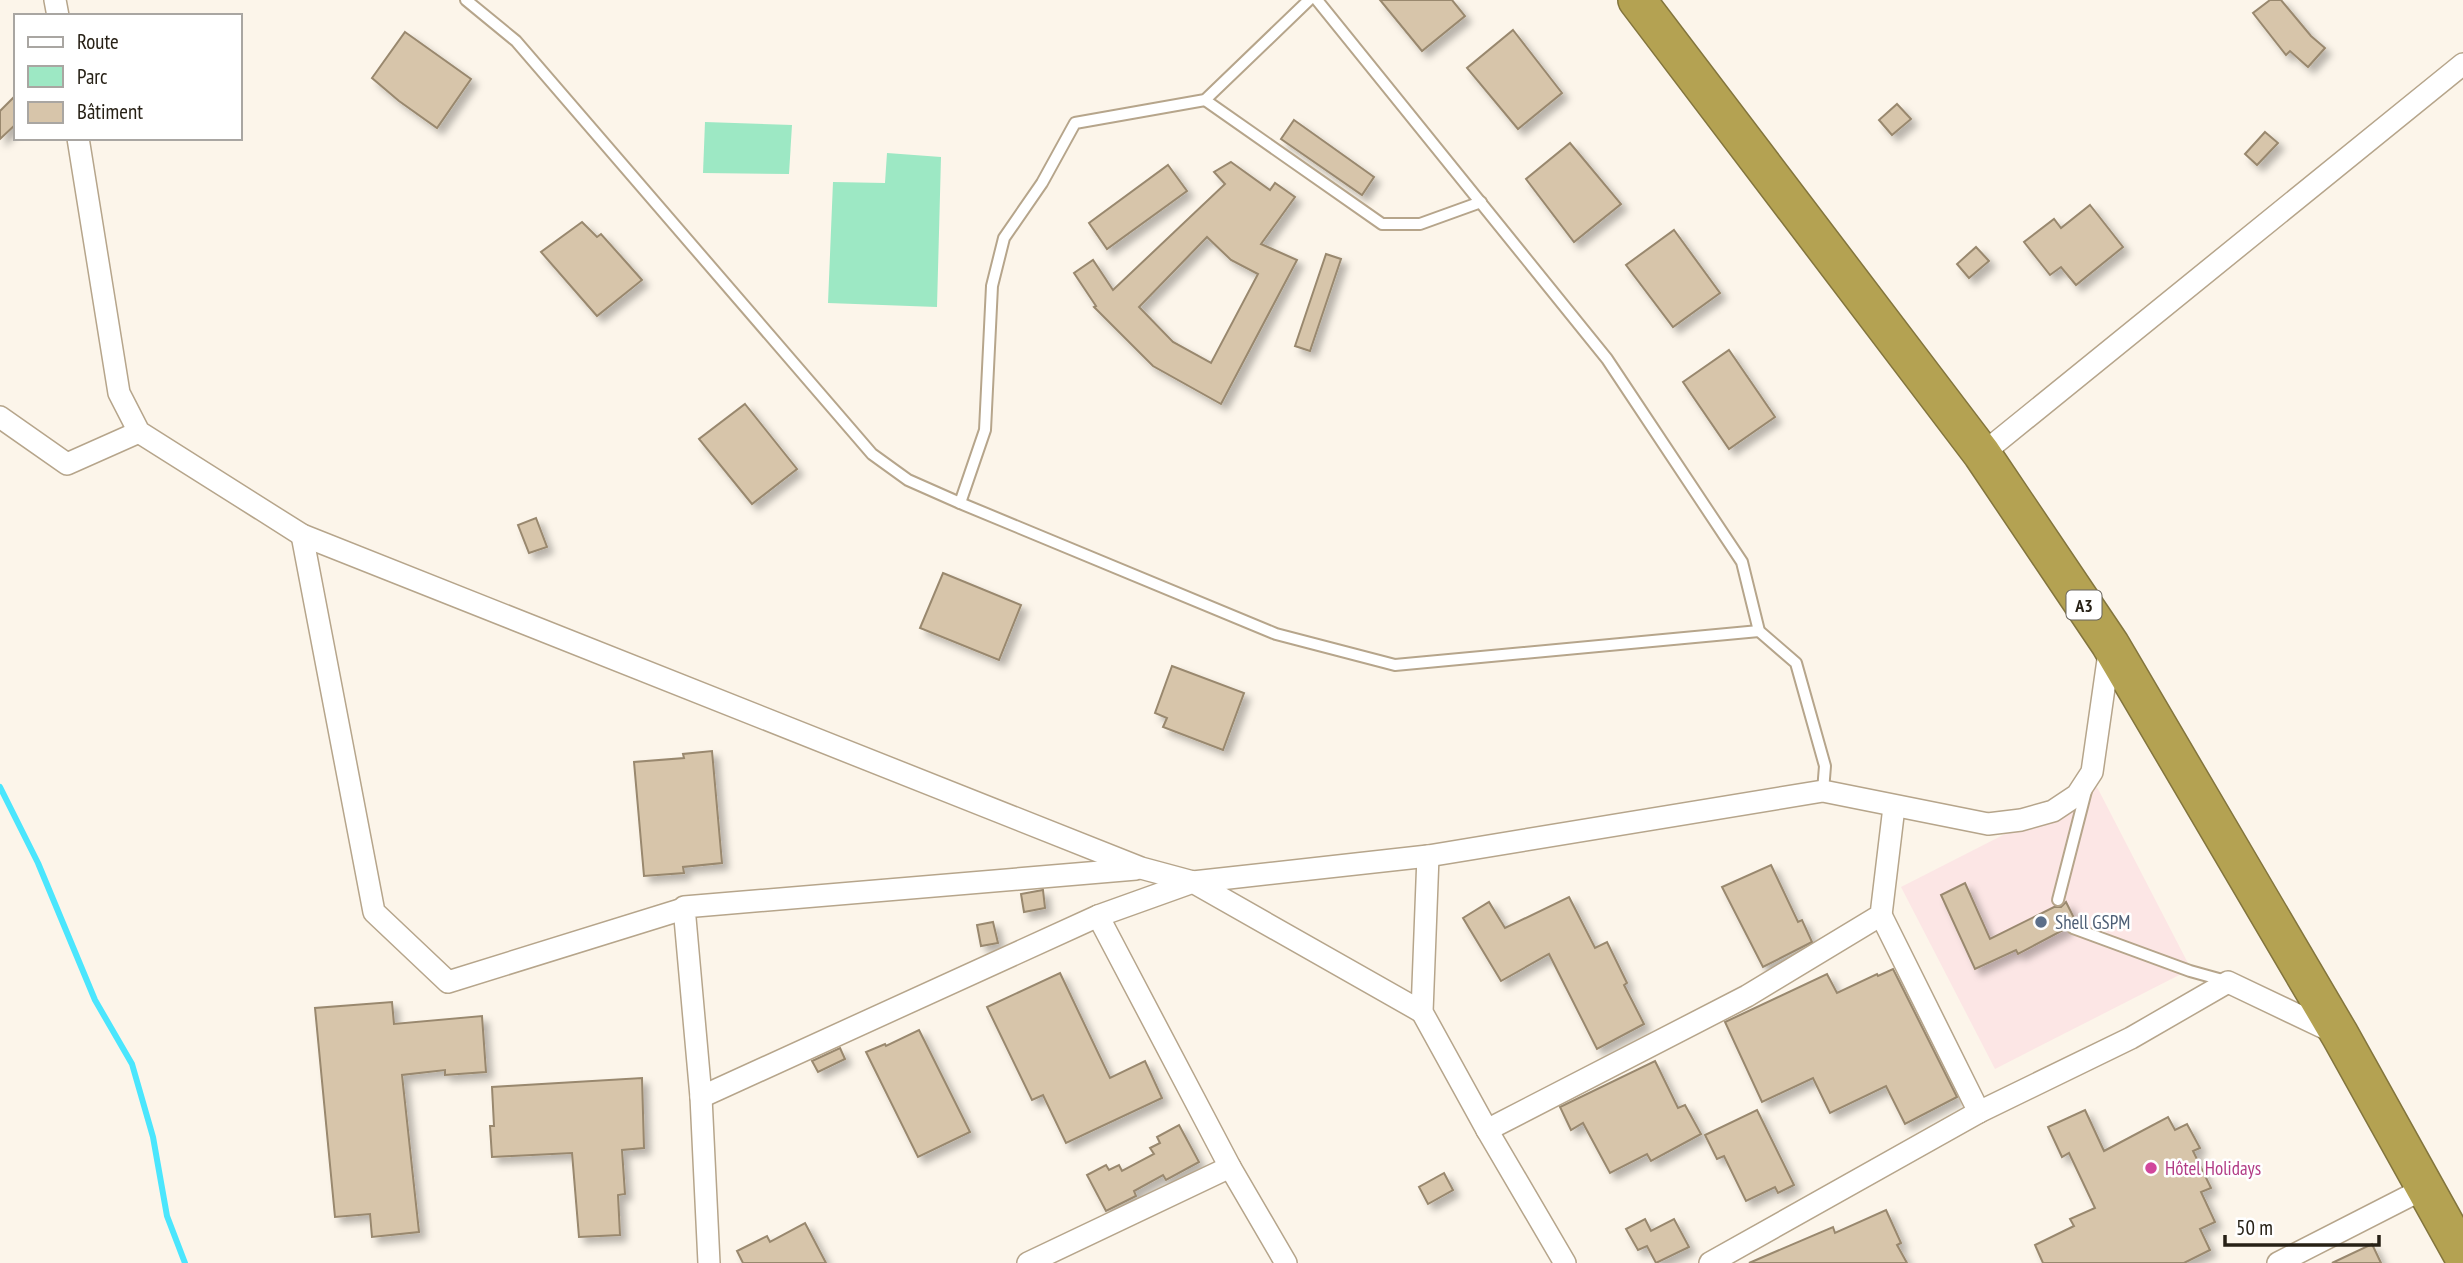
<svg xmlns="http://www.w3.org/2000/svg" width="2463" height="1263" font-family="'PT Sans Narrow',sans-serif">
<defs>
<filter id="shadow"><feDropShadow dx="6" dy="6" stdDeviation="3.5" flood-color="#0004"/></filter>
</defs>
<rect width="100%" height="100%" fill="#fcf5ea"/>
<path fill="#fce6e5" d="M 2097,787 L 2191,969 L 1995,1069 L 1901,887 Z"/>
<g fill="#9de8c4">
<path d="M 705,122 L 792,125 L 789,174 L 703,173 Z"/>
<path d="M 887,153 L 941,157 L 937,307 L 828,303 L 833,182 L 885,183 Z"/>
</g>
<g fill="none" stroke-linecap="round" stroke-linejoin="round">
<path stroke="#4be6fd" stroke-width="6" d="M 0,787 L 38,863 L 95,1000 L 132,1064 L 153,1137 L 167,1216 L 185,1263"/>
</g>
<g fill="#d7c5aa" stroke="#99886e" stroke-width="2" fill-rule="evenodd" filter="url(#shadow)">
<path d="M 1380,0 L 1452,0 L 1465,16 L 1422,51 Z"/>
<path d="M 2270,0 L 2281,0 L 2311,36 L 2325,48 L 2308,67 L 2290,51 L 2286,55 L 2253,13 Z"/>
<path d="M 1513,30 L 1562,93 L 1518,129 L 1467,68 Z"/>
<path d="M 405,32 L 471,79 L 437,128 L 399,101 L 372,78 Z"/>
<path d="M 16,95 L 16,124 L 0,139 L 0,111 Z"/>
<path d="M 1897,104 L 1911,119 L 1892,135 L 1879,120 Z"/>
<path d="M 1294,120 L 1374,177 L 1362,195 L 1281,139 Z"/>
<path d="M 2265,132 L 2278,143 L 2257,165 L 2245,154 Z"/>
<path d="M 1570,143 L 1621,204 L 1574,242 L 1526,179 Z"/>
<path d="M 1231,162 L 1270,190 L 1275,183 L 1295,197 L 1261,244 L 1297,260 L 1221,404 L 1153,366 L 1094,307 L 1096,306 L 1074,273 L 1093,260 L 1113,290 L 1225,184 L 1214,172 ZM 1207,237 L 1231,260 L 1258,274 L 1211,363 L 1173,342 L 1139,307 Z"/>
<path d="M 1168,165 L 1187,191 L 1107,249 L 1089,223 Z"/>
<path d="M 2090,205 L 2123,247 L 2076,285 L 2061,267 L 2050,275 L 2024,242 L 2054,219 L 2061,228 Z"/>
<path d="M 582,222 L 597,237 L 601,234 L 642,280 L 597,316 L 541,252 Z"/>
<path d="M 1674,230 L 1720,293 L 1673,327 L 1626,265 Z"/>
<path d="M 1976,247 L 1989,261 L 1969,278 L 1957,264 Z"/>
<path d="M 1326,254 L 1341,259 L 1310,351 L 1295,346 Z"/>
<path d="M 1729,350 L 1775,417 L 1729,449 L 1683,382 Z"/>
<path d="M 745,404 L 797,469 L 752,504 L 699,439 Z"/>
<path d="M 536,518 L 547,547 L 529,553 L 518,525 Z"/>
<path d="M 943,573 L 1021,605 L 999,660 L 920,628 Z"/>
<path d="M 1172,666 L 1244,693 L 1223,750 L 1163,727 L 1167,718 L 1155,713 Z"/>
<path d="M 712,751 L 722,863 L 683,867 L 684,873 L 644,876 L 634,762 L 684,758 L 683,754 Z"/>
<path d="M 1771,865 L 1798,922 L 1802,920 L 1812,942 L 1763,967 L 1722,887 Z"/>
<path d="M 1965,883 L 1990,939 L 2054,907 L 2061,907 L 2066,902 L 2075,920 L 2067,922 L 2065,929 L 2018,954 L 2016,950 L 1975,969 L 1941,895 Z"/>
<path d="M 1043,890 L 1045,908 L 1024,912 L 1021,894 Z"/>
<path d="M 1569,897 L 1595,948 L 1607,942 L 1627,983 L 1624,985 L 1644,1024 L 1597,1049 L 1549,954 L 1501,981 L 1463,918 L 1489,902 L 1505,928 Z"/>
<path d="M 993,922 L 998,943 L 981,946 L 977,925 Z"/>
<path d="M 1893,969 L 1957,1097 L 1905,1124 L 1886,1086 L 1830,1113 L 1813,1078 L 1762,1102 L 1725,1022 L 1827,974 L 1837,993 L 1877,974 L 1878,976 Z"/>
<path d="M 1060,973 L 1110,1078 L 1145,1061 L 1162,1098 L 1066,1143 L 1043,1095 L 1032,1100 L 987,1007 Z"/>
<path d="M 392,1002 L 394,1024 L 482,1016 L 486,1072 L 445,1075 L 445,1070 L 402,1075 L 419,1232 L 372,1237 L 370,1214 L 335,1217 L 315,1008 Z"/>
<path d="M 919,1030 L 970,1132 L 918,1157 L 866,1052 L 885,1044 L 886,1046 Z"/>
<path d="M 840,1048 L 845,1059 L 818,1072 L 812,1061 Z"/>
<path d="M 1655,1061 L 1678,1108 L 1685,1105 L 1701,1134 L 1651,1161 L 1647,1154 L 1610,1173 L 1583,1123 L 1571,1130 L 1560,1107 Z"/>
<path d="M 642,1078 L 644,1148 L 622,1150 L 625,1194 L 618,1195 L 620,1235 L 579,1237 L 572,1153 L 492,1157 L 490,1126 L 494,1126 L 492,1087 Z"/>
<path d="M 1757,1110 L 1794,1185 L 1778,1193 L 1775,1187 L 1746,1201 L 1724,1156 L 1717,1159 L 1705,1135 Z"/>
<path d="M 2085,1110 L 2104,1151 L 2168,1117 L 2175,1130 L 2187,1124 L 2200,1148 L 2193,1151 L 2211,1188 L 2201,1192 L 2215,1222 L 2200,1229 L 2210,1250 L 2184,1263 L 2043,1263 L 2035,1245 L 2074,1226 L 2070,1219 L 2095,1208 L 2069,1153 L 2062,1157 L 2048,1127 Z"/>
<path d="M 1179,1125 L 1199,1162 L 1166,1180 L 1163,1175 L 1134,1191 L 1136,1196 L 1106,1211 L 1087,1175 L 1106,1165 L 1109,1170 L 1119,1165 L 1122,1171 L 1154,1154 L 1150,1148 L 1160,1143 L 1157,1137 Z"/>
<path d="M 1444,1173 L 1453,1190 L 1428,1204 L 1419,1187 Z"/>
<path d="M 1886,1210 L 1901,1243 L 1897,1245 L 1907,1263 L 1749,1263 L 1833,1227 L 1835,1233 Z"/>
<path d="M 1645,1219 L 1651,1231 L 1674,1219 L 1689,1247 L 1656,1263 L 1647,1246 L 1638,1250 L 1626,1229 Z"/>
<path d="M 805,1223 L 826,1263 L 743,1263 L 737,1251 L 767,1236 L 770,1242 Z"/>
<path d="M 2372,1244 L 2381,1263 L 2332,1263 Z"/>
</g>
<g fill="none" stroke-linecap="round" stroke-linejoin="round">
<g stroke="#b6a58b" stroke-width="14">
<g id="lane">
<path d="M 466,0 L 516,41 L 872,454 L 908,480 L 960,503 L 1276,634 L 1395,665 L 1759,631"/>
<path d="M 1317,0 L 1607,359 L 1742,562 L 1759,631 L 1796,663 L 1825,766 L 1823,791"/>
<path d="M 1205,100 L 1382,224 L 1420,224 L 1481,202"/>
<path d="M 960,503 L 985,430 L 992,286 L 1004,238 L 1042,183 L 1075,123 L 1205,100 L 1309,0"/>
<path d="M 2058,900 L 2086,791"/>
<path d="M 2073,928 L 2190,971 L 2226,981"/>
</g>
</g>
<g stroke="#b6a58b" stroke-width="24">
<g id="street">
<path d="M 55,0 L 58,16"/>
<path d="M 78,138 L 119,393 L 139,432 L 302,535 L 1141,868 L 1193,882 L 1428,856 L 1823,791 L 1988,824 L 2021,820 L 2053,811 L 2077,795 L 2092,772 L 2110,646"/>
<path d="M 0,417 L 67,464 L 139,432"/>
<path d="M 1982,454 L 2463,64"/>
<path d="M 302,535 L 374,912 L 448,982 L 683,909"/>
<path d="M 1428,856 L 1422,1012 L 1487,1130 L 1565,1263"/>
<path d="M 1881,915 L 1979,1112"/>
<path d="M 1098,916 L 1230,1167 L 1286,1263"/>
<path d="M 701,1097 L 1098,916 L 1193,882 L 1422,1012"/>
<path d="M 1487,1130 L 1747,996 L 1881,915 L 1894,807"/>
<path d="M 709,1263 L 701,1097 L 684,907 L 1136,869"/>
<path d="M 1028,1263 L 1230,1167"/>
<path d="M 1710,1263 L 1979,1112 L 2131,1038 L 2228,982 L 2335,1033"/>
<path d="M 2278,1263 L 2425,1188"/>
</g>
</g>
<g stroke="#83753d" stroke-width="40">
<path id="highway" d="M 1637,0 L 1982,454 L 2110,644 L 2340,1035 L 2463,1256"/>
</g>
<use href="#lane" stroke="#fff" stroke-width="10"/>
<use href="#street" stroke="#fff" stroke-width="21"/>
<use href="#highway" stroke="#b4a252" stroke-width="37"/>
</g>
<circle fill="#5c6f8a" stroke="#fff" stroke-width="2.5" cx="2041" cy="922" r="7"/>
<circle fill="#d1479c" stroke="#fff" stroke-width="2.5" cx="2151" cy="1168" r="7"/>
<g text-anchor="middle" dominant-baseline="central" stroke-width="5" stroke-linejoin="round" paint-order="stroke">
<rect fill="#fff" stroke="#68645c" stroke-width="2" x="2066.5" y="590.5" width="35" height="29" rx="5"/>
<g font-size="18" font-weight="bold" fill="#272116">
<text x="2084" y="605">A3</text>
</g>
<g font-size="19" fill="#4e5e75" stroke="#fff" text-anchor="start">
<text x="2055" y="922">Shell GSPM</text>
</g>
<g font-size="19" fill="#b23c85" stroke="#fff" text-anchor="start">
<text x="2165" y="1168">Hôtel Holidays</text>
</g>
</g>
<rect x="14" y="14" width="228" height="126" fill="#ffffff" stroke="#a9a6a2" stroke-width="2"/>
<rect x="28" y="37" width="35" height="10" fill="#ffffff" stroke="#a9a6a2" stroke-width="2"/>
<text x="77" y="49" font-size="21" fill="#272116">Route</text>
<rect x="28" y="66" width="35" height="21" fill="#9de8c4" stroke="#a9a6a2" stroke-width="2"/>
<text x="77" y="84" font-size="21" fill="#272116">Parc</text>
<rect x="28" y="102" width="35" height="21" fill="#d7c5aa" stroke="#a9a6a2" stroke-width="2"/>
<text x="77" y="119" font-size="21" fill="#272116">Bâtiment</text>
<path d="M2225 1235v10h154v-10" fill="none" stroke="#272116" stroke-width="3.5"/>
<text x="2236" y="1235" font-size="21" fill="#272116" stroke="#ffffff" stroke-width="5" paint-order="stroke">50 m</text>
</svg>
